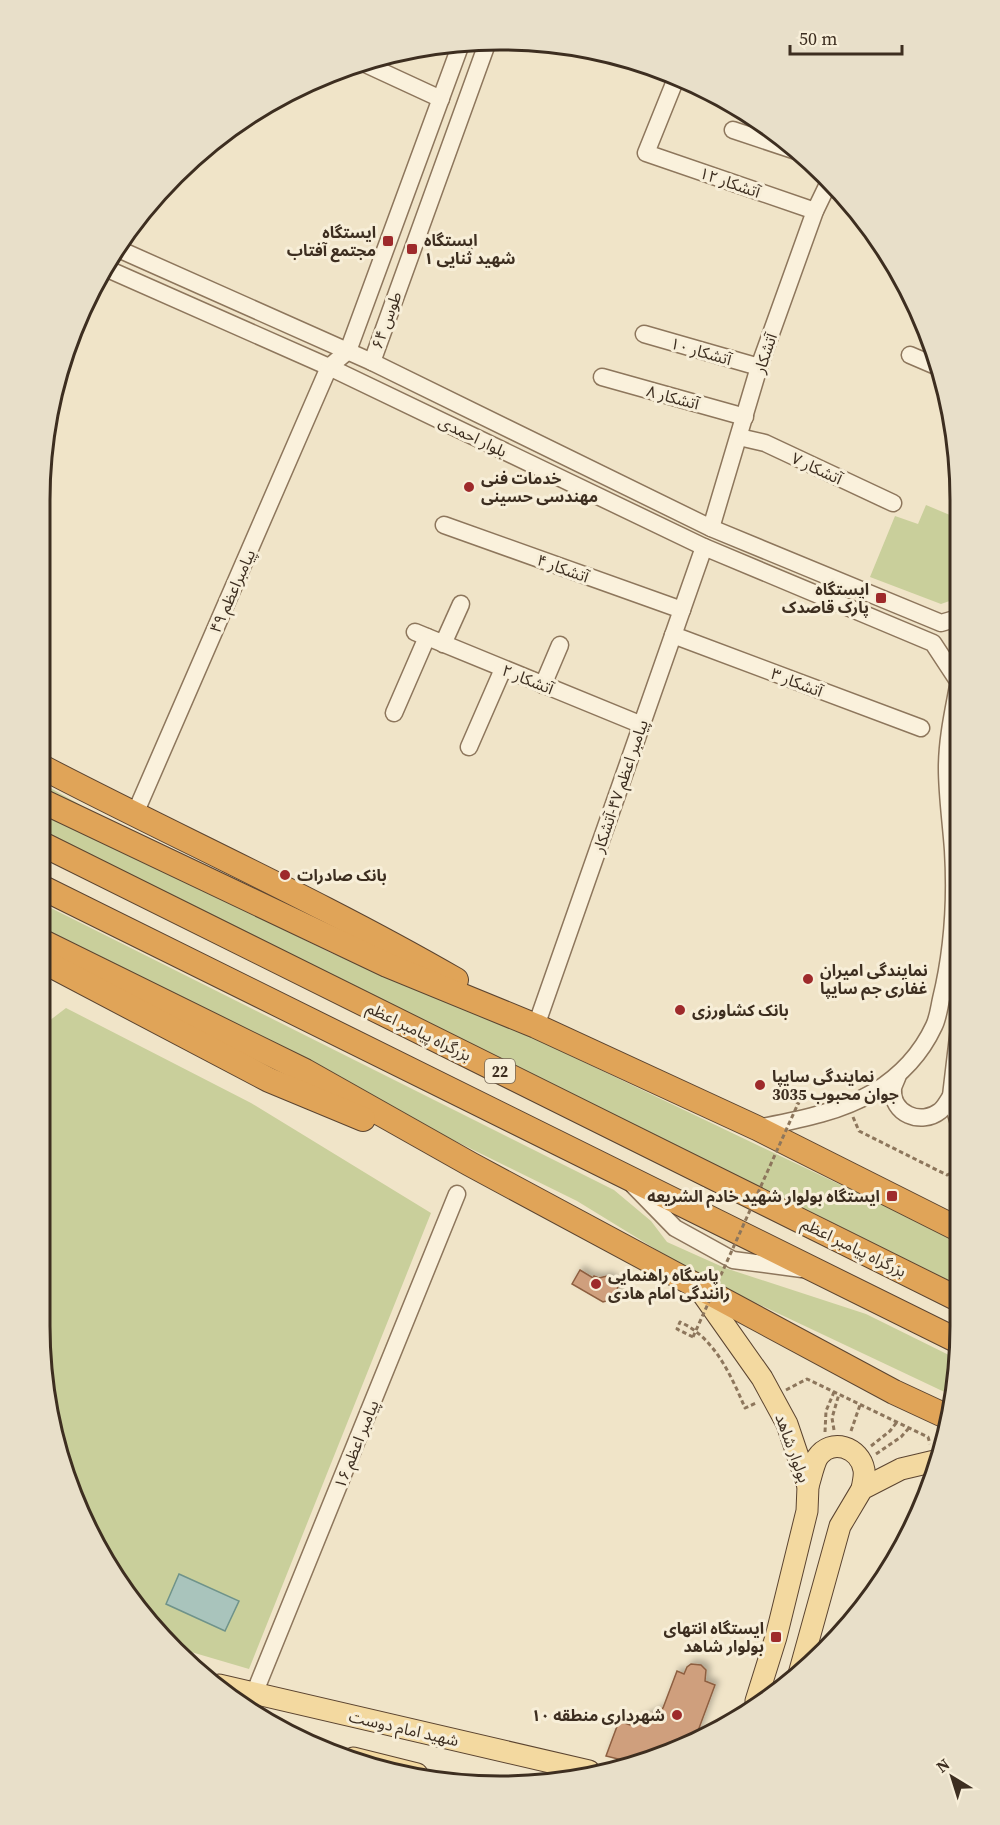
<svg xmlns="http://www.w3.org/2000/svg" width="1000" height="1825" font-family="'Source Serif 4','Noto Sans Arabic',serif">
<defs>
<filter id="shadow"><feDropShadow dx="4" dy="-4" stdDeviation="3" flood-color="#0004"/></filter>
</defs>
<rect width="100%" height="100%" fill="#f0e4c8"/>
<g fill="#c9cf9b">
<path d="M 926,505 L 957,518 L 958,598 L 941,604 L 870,577 L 895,516 L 918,524 Z"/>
<path d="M 40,782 L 84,807 L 81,830 L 331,953 L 521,1032 L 960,1242 L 960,1286 L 40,830 Z"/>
<path d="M 39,902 L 614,1190 L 651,1221 L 667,1242 L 725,1268 L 866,1314 L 959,1360 L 953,1396 L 701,1277 L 577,1201 L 39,936 Z"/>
<path d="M 66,1008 L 251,1103 L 431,1213 L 249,1669 L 181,1649 L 134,1606 L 64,1474 L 39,1325 L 39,1016 L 49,1021 Z"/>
</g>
<path fill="#a9c4bc" stroke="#6f938a" stroke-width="1.5" d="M 179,1574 L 239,1601 L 225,1631 L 166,1604 Z"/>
<g fill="#cf9f7d" stroke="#8d5f41" stroke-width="1.5" filter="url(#shadow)">
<path d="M 580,1270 L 593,1278 L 594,1276 L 599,1278 L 607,1276 L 612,1278 L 618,1286 L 616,1296 L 613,1299 L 603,1302 L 572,1284 Z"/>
<path d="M 691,1664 L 701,1665 L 706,1670 L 705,1681 L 715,1685 L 695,1739 L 674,1751 L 630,1762 L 606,1756 L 619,1721 L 630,1725 L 663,1708 L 677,1671 L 684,1674 L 687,1667 Z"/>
</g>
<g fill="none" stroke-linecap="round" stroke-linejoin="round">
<g stroke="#8d765c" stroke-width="19">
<g id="minor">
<path d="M 361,62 L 441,99"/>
<path d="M 677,76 L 646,153 L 815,211"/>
<path d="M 733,130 L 805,154"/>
<path d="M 116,248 L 372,362 L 711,528 L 941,623 L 958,618"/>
<path d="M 103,267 L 329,367 L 704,547 L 933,643 L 958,681"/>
<path d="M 644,334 L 759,367"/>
<path d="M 910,355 L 938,367"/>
<path d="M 372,362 L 488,41"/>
<path d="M 602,377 L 745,417"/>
<path d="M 739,437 L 765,443 L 893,503"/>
<path d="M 444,525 L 682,610"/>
<path d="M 711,528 L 759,367 L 815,211 L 829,182"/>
<path d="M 415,632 L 642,725"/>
<path d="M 673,635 L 921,728"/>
<path d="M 443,644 L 461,604"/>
<path d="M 543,685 L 560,645"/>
<path d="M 394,713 L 427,637"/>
<path d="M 469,747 L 503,669"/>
<path d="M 134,816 L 329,367 L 348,351 L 462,41"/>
<path d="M 536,1026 L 704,547"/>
<path d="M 959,1028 L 951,1096 L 959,1124"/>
<path d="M 898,1075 C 897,1079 894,1084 893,1088 C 891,1114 921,1126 940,1111 C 944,1108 948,1101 951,1096"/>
<path d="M 757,1128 C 797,1120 838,1113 874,1092 C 900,1076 921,1054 934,1026 C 938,1018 939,1008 941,999 C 953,950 956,900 953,850 C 951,822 947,795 947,768 C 947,740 953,713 958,686"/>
<path d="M 633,1185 L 675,1228 L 733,1260 L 802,1269"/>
<path d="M 254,1694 L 457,1194"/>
</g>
</g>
<g stroke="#5b4430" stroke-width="23">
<g id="major">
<path d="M 697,1286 L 762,1378 L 787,1424 L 808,1486 L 807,1511 L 776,1637 L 756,1701"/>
<path d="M 808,1486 C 811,1477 813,1466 817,1458 C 831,1437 860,1447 864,1470 C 865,1476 863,1483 862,1489"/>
<path d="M 799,1674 L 840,1526 L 862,1489 L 901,1469 L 939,1460"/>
<path d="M 219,1685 L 589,1771"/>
<path d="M 353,1758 L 417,1774"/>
</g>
</g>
<g stroke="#5b4430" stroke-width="26">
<g id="highway">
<path d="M 40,766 C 178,838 321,902 456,980"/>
<path d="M 40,800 L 387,965 L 536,1026 L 757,1128 L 960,1230"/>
<path d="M 40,843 L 960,1300"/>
<path d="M 39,886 L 960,1342"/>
<path d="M 39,940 L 305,1071 L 470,1164 L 894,1392 L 950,1418"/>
<path d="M 39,959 L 269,1080 L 363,1119"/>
</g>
</g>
<g stroke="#8d765c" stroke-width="3" stroke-dasharray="4.5 3" stroke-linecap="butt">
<path d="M 783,1094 L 800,1104"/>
<path d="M 783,1094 L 785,1090 L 801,1097"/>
<path d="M 853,1117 L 859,1131 L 947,1175 L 959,1169"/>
<path d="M 693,1337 L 677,1329 L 680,1322 C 714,1337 731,1375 745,1408 L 756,1403"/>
<path d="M 786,1390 L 807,1379 L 928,1437 L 930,1444"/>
<path d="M 834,1430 L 832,1418 L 839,1394"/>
<path d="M 851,1431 L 860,1405"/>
<path d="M 825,1432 L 826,1411 L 834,1392"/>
<path d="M 871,1446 L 890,1431 L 897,1422"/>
<path d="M 876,1454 L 901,1437 L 909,1428"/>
</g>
<use href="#minor" stroke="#faf1dc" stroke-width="16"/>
<use href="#major" stroke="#f3d9a0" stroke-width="21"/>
<use href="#highway" stroke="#e0a458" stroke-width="24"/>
<path stroke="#8d765c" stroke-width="3" stroke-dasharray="4.5 3" stroke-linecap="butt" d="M 693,1337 L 801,1097"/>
</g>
<g fill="#9e2a2b" stroke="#f7eed8" stroke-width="2">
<rect x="382" y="235" width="12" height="12" rx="3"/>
<rect x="406" y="243" width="12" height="12" rx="3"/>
<circle cx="469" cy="487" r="6"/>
<rect x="875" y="592" width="12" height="12" rx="3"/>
<circle cx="285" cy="875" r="6"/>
<circle cx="808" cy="979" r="6"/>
<circle cx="680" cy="1010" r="6"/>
<circle cx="760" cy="1085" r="6"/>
<rect x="886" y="1190" width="12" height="12" rx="3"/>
<circle cx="596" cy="1284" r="6"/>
<rect x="770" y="1631" width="12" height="12" rx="3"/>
<circle cx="677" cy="1715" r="6"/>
</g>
<g text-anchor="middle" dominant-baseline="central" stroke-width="6" stroke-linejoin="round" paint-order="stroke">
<rect fill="#f7eed8" stroke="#756857" stroke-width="1.5" x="485" y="1059" width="30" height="24" rx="4.5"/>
<g font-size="15" font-weight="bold" fill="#3d2e20">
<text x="500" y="1071">22</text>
</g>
<g font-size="16" fill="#3d2e20" stroke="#f7eed8">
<text transform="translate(730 182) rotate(19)">آتشکار ۱۲</text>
<text transform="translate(386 320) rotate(-70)">طوس ۶۴</text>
<text transform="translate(701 351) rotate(16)">آتشکار ۱۰</text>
<text transform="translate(765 353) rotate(-71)">آتشکار</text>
<text transform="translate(673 397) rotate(15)">آتشکار ۸</text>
<text transform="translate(473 436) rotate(26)">بلوار احمدی</text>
<text transform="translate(817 468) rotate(25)">آتشکار ۷</text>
<text transform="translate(563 568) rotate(20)">آتشکار ۴</text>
<text transform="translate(232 591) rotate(-66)">پیامبراعظم ۴۹</text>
<text transform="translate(528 679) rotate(22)">آتشکار ۲</text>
<text transform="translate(797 682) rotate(21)">آتشکار ۳</text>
<text transform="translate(620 786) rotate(-71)">پیامبر اعظم ۴۷-آتشکار</text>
<text transform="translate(419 1031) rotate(26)">بزرگراه پیامبر اعظم</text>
<text transform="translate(854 1247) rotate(26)">بزرگراه پیامبر اعظم</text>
<text transform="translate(356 1444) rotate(-68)">پیامبر اعظم ۱۶</text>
<text transform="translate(793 1448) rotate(70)">بولوار شاهد</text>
<text transform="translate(404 1728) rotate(13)">شهید امام دوست</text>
</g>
<g font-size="16" font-weight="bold" fill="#3d2e20" stroke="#f7eed8" text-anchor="start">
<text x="376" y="232" text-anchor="end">ایستگاه<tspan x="376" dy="18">مجتمع آفتاب</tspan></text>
<text x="424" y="240">ایستگاه<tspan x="424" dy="18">شهید ثنایی ۱</tspan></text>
<text x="481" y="478">خدمات فنی<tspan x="481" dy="18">مهندسی حسینی</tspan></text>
<text x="869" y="589" text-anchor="end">ایستگاه<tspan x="869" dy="18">پارک قاصدک</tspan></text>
<text x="297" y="875">بانک صادرات</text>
<text x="820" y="970">نمایندگی امیران<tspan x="820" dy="18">غفاری جم سایپا</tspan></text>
<text x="692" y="1010">بانک کشاورزی</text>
<text x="772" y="1076">نمایندگی سایپا<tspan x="772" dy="18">جوان محبوب 3035</tspan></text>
<text x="880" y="1196" text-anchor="end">ایستگاه بولوار شهید خادم الشریعه</text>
<text x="608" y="1275">پاسگاه راهنمایی<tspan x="608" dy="18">رانندگی امام هادی</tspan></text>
<text x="764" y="1628" text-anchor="end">ایستگاه انتهای<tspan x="764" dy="18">بولوار شاهد</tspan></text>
<text x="665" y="1715" text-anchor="end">شهرداری منطقه ۱۰</text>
</g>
</g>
<path d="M0 0H1000V1825H0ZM500 50H500A450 450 0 0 1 950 500V1326A450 450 0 0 1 500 1776H500A450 450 0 0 1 50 1326V500A450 450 0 0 1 500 50Z" fill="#e8dfc9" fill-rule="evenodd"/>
<path fill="none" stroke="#3d2e20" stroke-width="3" d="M500 50H500A450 450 0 0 1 950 500V1326A450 450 0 0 1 500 1776H500A450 450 0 0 1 50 1326V500A450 450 0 0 1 500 50Z"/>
<g transform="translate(952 1777) rotate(322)" stroke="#f7eed8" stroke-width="4.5" paint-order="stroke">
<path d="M0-4.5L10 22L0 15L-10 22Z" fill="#3d2e20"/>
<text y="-9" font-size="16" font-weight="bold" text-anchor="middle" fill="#3d2e20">N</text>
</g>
<path d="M790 45v9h112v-9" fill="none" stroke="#3d2e20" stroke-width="3"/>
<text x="799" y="45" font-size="18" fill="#3d2e20" stroke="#f7eed8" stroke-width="4.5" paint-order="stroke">50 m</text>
</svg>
